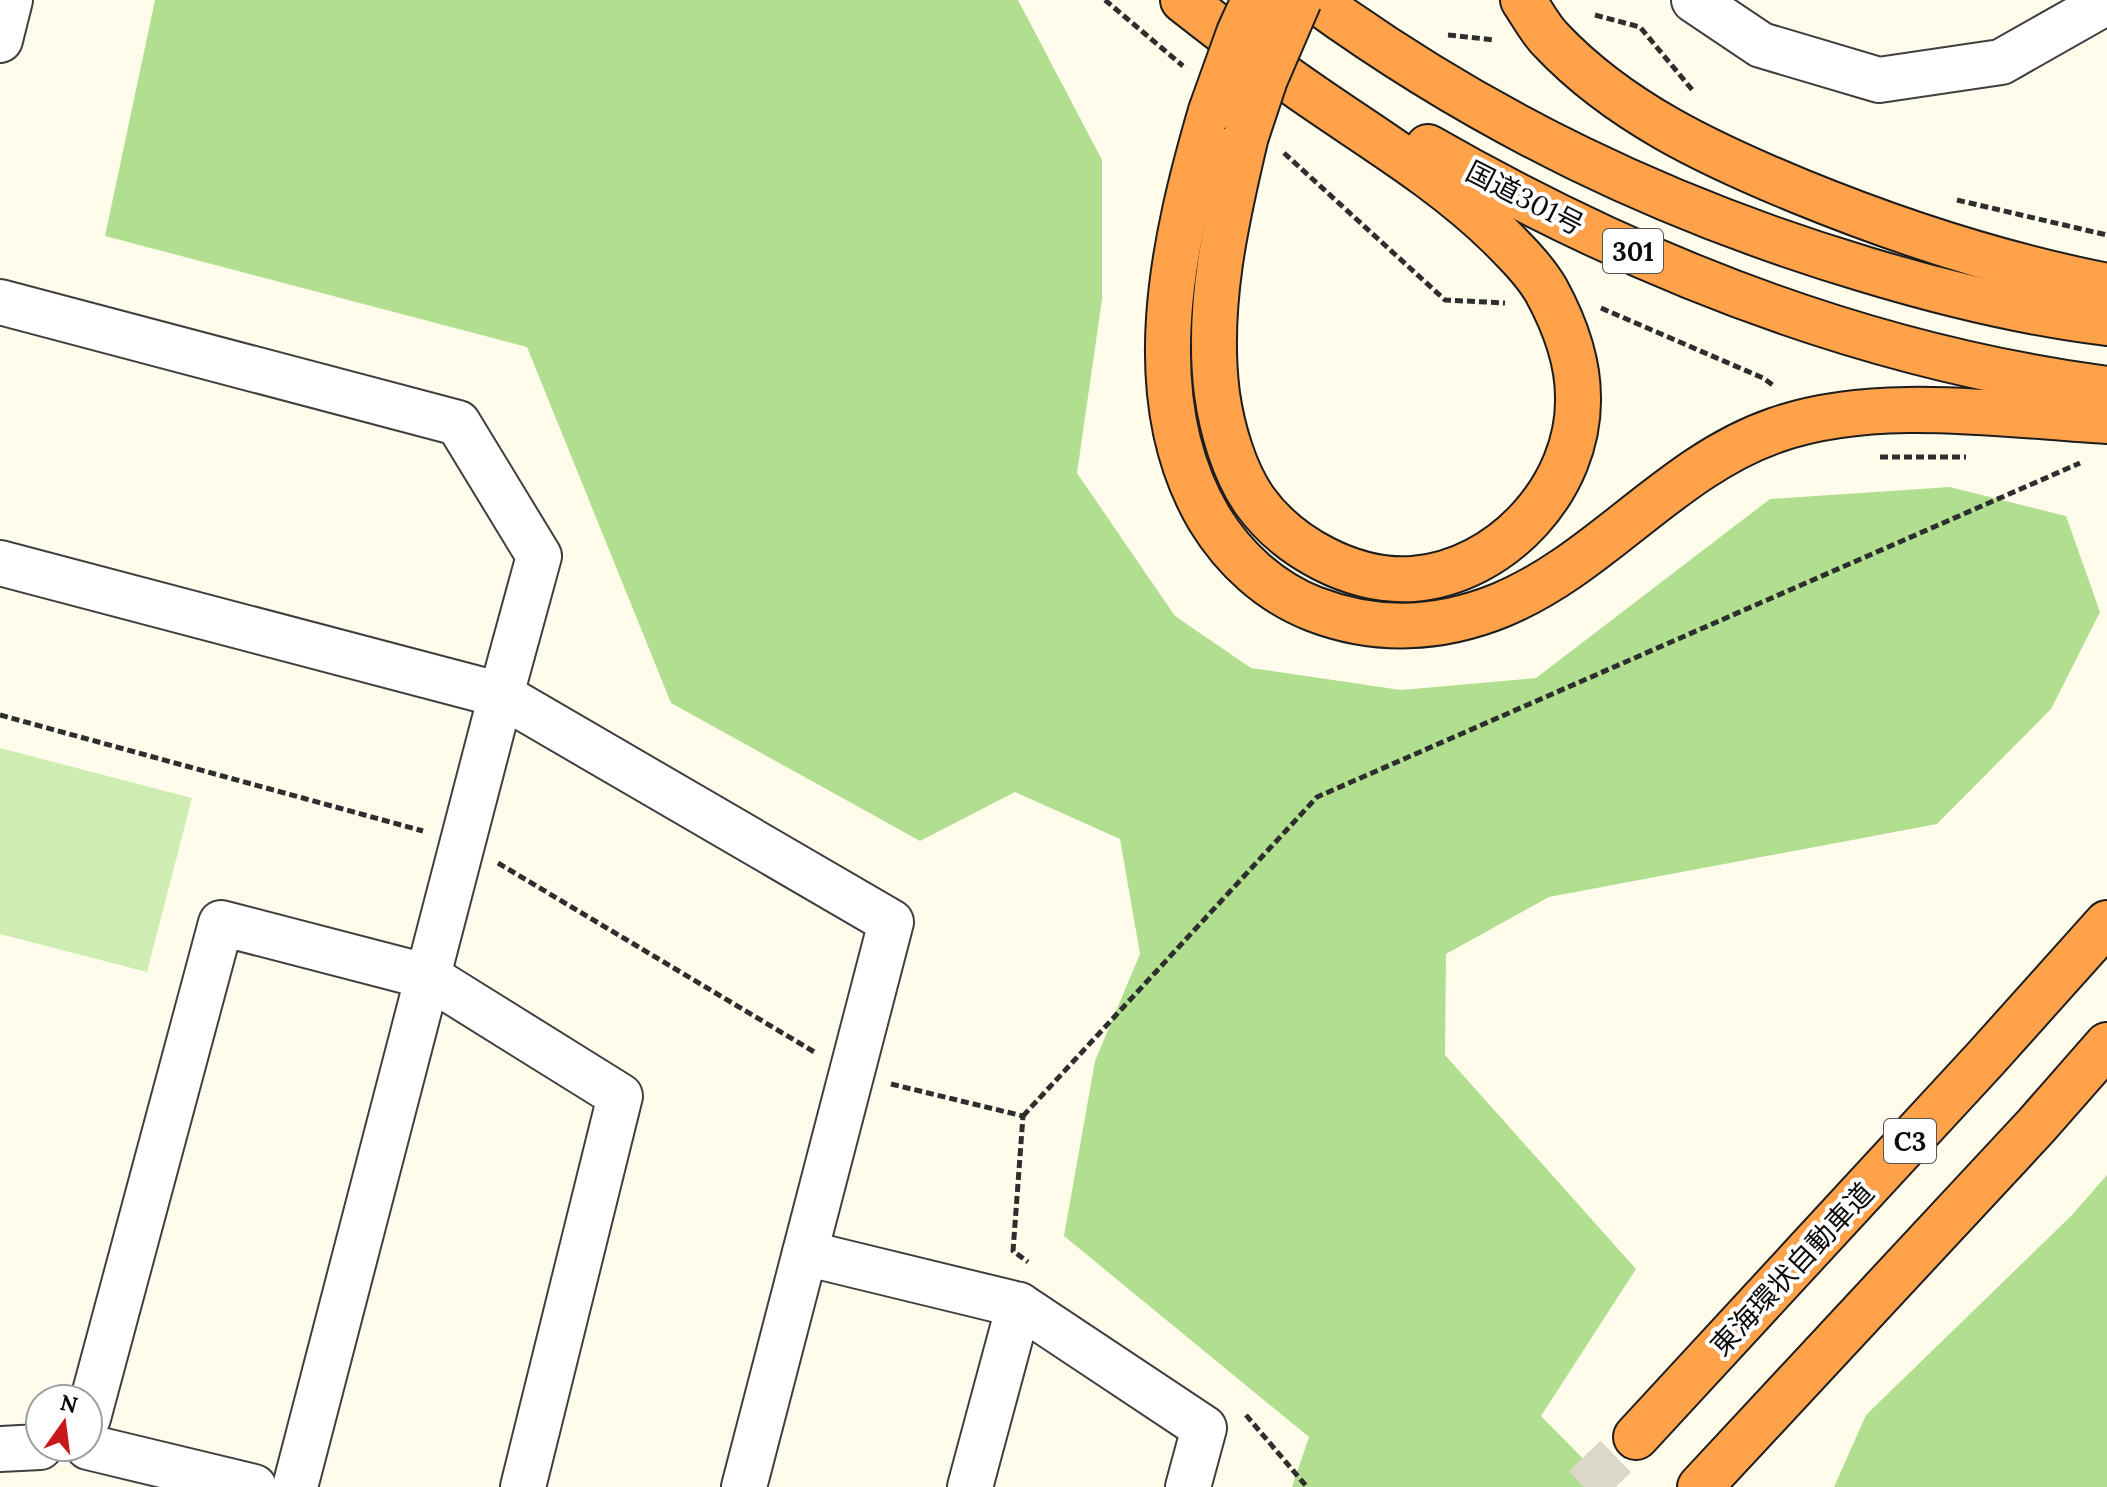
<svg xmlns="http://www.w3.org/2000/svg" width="2107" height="1487" font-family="Lora,'Noto Sans JP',serif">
<rect width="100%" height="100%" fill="#fffcec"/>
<path fill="#cfedb2" d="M 0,748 L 192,798 L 147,972 L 0,934 Z"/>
<g fill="#b1df8f">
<path d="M 155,0 L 1018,0 L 1102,160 L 1102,299 L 1077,473 L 1175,616 L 1251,668 L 1401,690 L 1536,678 L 1770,499 L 1950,487 L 2066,516 L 2100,612 L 2051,709 L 1937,824 L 1549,897 L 1446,954 L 1445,1055 L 1636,1269 L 1541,1416 L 1611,1487 L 1292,1487 L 1309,1437 L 1064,1236 L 1095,1061 L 1140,954 L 1120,839 L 1015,792 L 920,841 L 671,703 L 527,347 L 105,236 Z"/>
<path d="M 2107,1175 L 2107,1487 L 1834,1487 L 1866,1415 L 2071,1216 Z"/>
</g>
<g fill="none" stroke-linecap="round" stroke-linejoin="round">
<path stroke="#dbd8ca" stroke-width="44" stroke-dasharray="44 22" stroke-linecap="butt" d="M 1584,1487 L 1636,1437"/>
<g stroke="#3f3f3f" stroke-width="48">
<g id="street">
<path d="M 1694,0 L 1761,45 L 1879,80 L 2001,62 L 2107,2"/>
<path d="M 0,40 L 10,0"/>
<path d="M 0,302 L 458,423 L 539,556 L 501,695 L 295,1487"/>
<path d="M 0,563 L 501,695 L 891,922 L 744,1487"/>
<path d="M 805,1253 L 1019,1305 L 1204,1428 L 1188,1487"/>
<path d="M 88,1418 L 221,923 L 429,977 L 620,1096 L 523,1487"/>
<path d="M 88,1447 L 254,1487"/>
<path d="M 0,1449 L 40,1447"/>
<path d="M 970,1487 L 1019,1305"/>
</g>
</g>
<g stroke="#1d1d1d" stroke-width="48">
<g id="highway">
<path d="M 1183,0 C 1220,29 1257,58 1296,85 C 1365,134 1439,176 1500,236 C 1516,252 1534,270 1546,290 C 1564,323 1578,359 1578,397 C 1580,487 1502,572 1413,579 C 1354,583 1288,548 1254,500 C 1234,471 1222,429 1217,394 C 1206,307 1226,220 1246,136"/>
<path d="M 1315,0 C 1485,123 1664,209 1864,269 C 1943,293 2025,313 2107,323"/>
<path d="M 1523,0 C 1532,13 1540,29 1551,40 C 1619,112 1709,154 1799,191 C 1899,232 2001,265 2107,286"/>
<path d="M 1211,111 C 1174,238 1137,396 1209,518 C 1234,559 1270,592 1314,609 C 1376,633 1440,630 1501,605 C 1602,563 1671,466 1776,430 C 1875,395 2003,415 2107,421"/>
<path d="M 1428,147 C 1637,267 1867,357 2107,389"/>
<path d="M 1636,1437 L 1986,1058 L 2107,923"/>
<path d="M 1700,1487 L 2036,1126 L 2107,1045"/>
</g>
</g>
<g stroke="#2e2e2e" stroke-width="5" stroke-dasharray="8 4" stroke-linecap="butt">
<path d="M 1105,0 L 1183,66"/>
<path d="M 1595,15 L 1640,27 L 1694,92"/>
<path d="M 1448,35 L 1495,40"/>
<path d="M 1284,153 L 1445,300 L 1505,303"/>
<path d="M 1957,200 L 2107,235"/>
<path d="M 1601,308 L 1763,378 L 1774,386"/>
<path d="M 1880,457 L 1966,457"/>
<path d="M 0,715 L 423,831"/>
<path d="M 498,863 L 816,1053"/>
<path d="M 891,1084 L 1023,1116 L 1013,1251 L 1028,1262"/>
<path d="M 1023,1116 L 1317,797 L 2080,463"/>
<path d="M 1246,1415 L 1307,1487"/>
</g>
<use href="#street" stroke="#fff" stroke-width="44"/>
<use href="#highway" stroke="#ffa24a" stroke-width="44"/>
<g stroke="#1d1d1d" stroke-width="48" stroke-linecap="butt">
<g id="highway-bridge">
<path d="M 1211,111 L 1239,33 L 1254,0"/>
<path d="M 1246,136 L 1265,79 L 1299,0"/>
</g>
</g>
<use href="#highway-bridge" stroke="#ffa24a" stroke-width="44"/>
</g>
<g text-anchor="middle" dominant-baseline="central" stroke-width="8" stroke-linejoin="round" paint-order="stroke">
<g fill="#fff" stroke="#555" stroke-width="2">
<rect x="1603" y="229" width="60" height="44" rx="6"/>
<rect x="1884" y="1119" width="52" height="44" rx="6"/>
</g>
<g font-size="26" font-weight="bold" fill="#0c0c0c">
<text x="1633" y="251">301</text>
<text x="1910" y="1141">C3</text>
</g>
<g font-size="28" fill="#0c0c0c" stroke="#fff">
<text transform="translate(1525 198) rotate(27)">国道301号</text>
<text transform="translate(1792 1269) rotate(-47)">東海環状自動車道</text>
</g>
</g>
<g transform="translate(64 1423) rotate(14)"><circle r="38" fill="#ffffff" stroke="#9e9e9e" stroke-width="2"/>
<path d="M0-6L14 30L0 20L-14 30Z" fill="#c9181b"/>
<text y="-12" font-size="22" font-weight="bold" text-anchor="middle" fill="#0c0c0c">N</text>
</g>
</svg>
